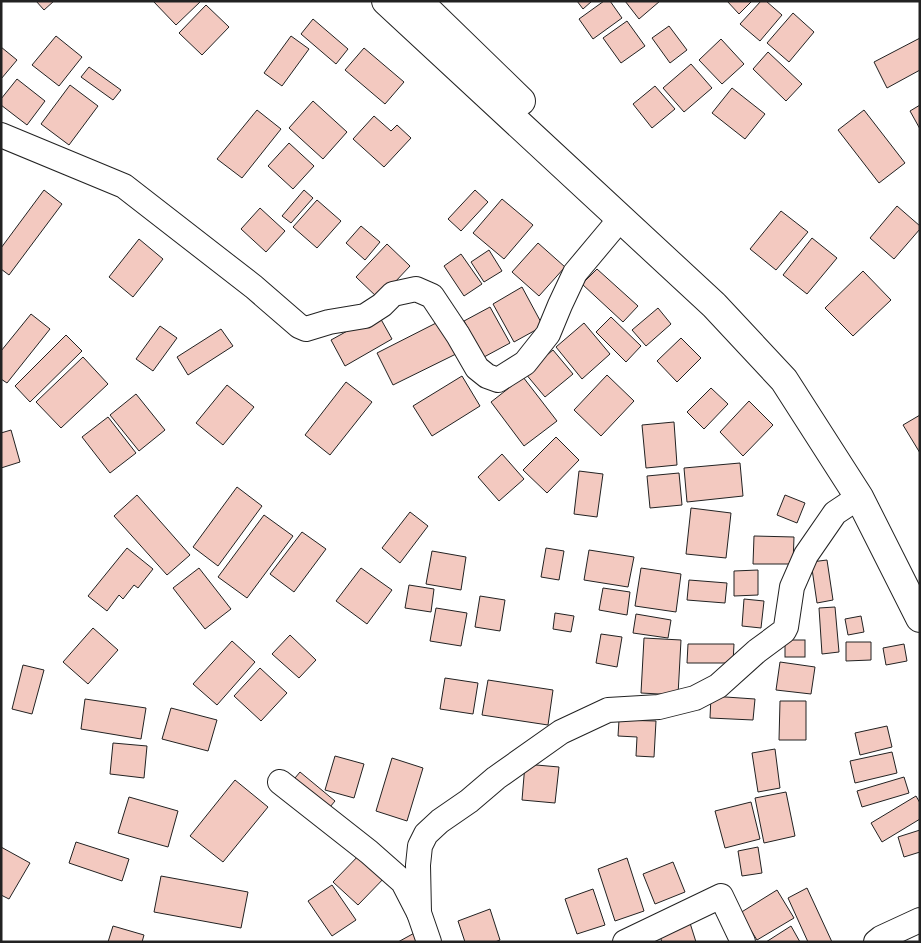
<svg xmlns="http://www.w3.org/2000/svg" width="921" height="943" font-family="Ubuntu,sans-serif">
<rect width="100%" height="100%" fill="#fff"/>
<g fill="#f3c9c0" stroke="#222">
<path d="M 36,1 L 54,1 L 44,10 Z"/>
<path d="M 153,1 L 201,1 L 176,25 Z"/>
<path d="M 577,1 L 592,1 L 583,9 Z"/>
<path d="M 604,1 L 610,1 L 622,18 L 593,39 L 579,19 Z"/>
<path d="M 625,1 L 660,1 L 639,19 Z"/>
<path d="M 727,1 L 752,1 L 739,14 Z"/>
<path d="M 761,1 L 766,1 L 782,15 L 760,41 L 740,24 Z"/>
<path d="M 206,5 L 229,27 L 202,55 L 179,33 Z"/>
<path d="M 793,13 L 814,32 L 789,62 L 767,43 Z"/>
<path d="M 313,19 L 348,49 L 336,64 L 301,34 Z"/>
<path d="M 627,21 L 645,46 L 621,63 L 603,38 Z"/>
<path d="M 669,26 L 687,50 L 670,63 L 652,38 Z"/>
<path d="M 56,36 L 82,57 L 59,86 L 32,65 Z"/>
<path d="M 291,36 L 309,49 L 282,86 L 264,73 Z"/>
<path d="M 920,38 L 920,70 L 887,88 L 874,62 Z"/>
<path d="M 721,39 L 744,64 L 722,84 L 699,60 Z"/>
<path d="M 1,47 L 17,60 L 1,79 Z"/>
<path d="M 364,48 L 404,82 L 385,104 L 345,70 Z"/>
<path d="M 768,52 L 802,84 L 786,101 L 753,69 Z"/>
<path d="M 691,64 L 712,88 L 684,112 L 663,88 Z"/>
<path d="M 89,67 L 121,90 L 113,100 L 81,77 Z"/>
<path d="M 17,79 L 45,101 L 27,125 L 1,105 L 1,99 Z"/>
<path d="M 70,85 L 98,106 L 69,145 L 41,124 Z"/>
<path d="M 655,86 L 675,109 L 652,128 L 633,104 Z"/>
<path d="M 732,88 L 765,114 L 745,139 L 712,113 Z"/>
<path d="M 313,101 L 347,132 L 323,159 L 289,128 Z"/>
<path d="M 920,105 L 920,129 L 910,111 Z"/>
<path d="M 257,110 L 281,129 L 242,178 L 217,159 Z"/>
<path d="M 864,110 L 905,163 L 879,183 L 838,130 Z"/>
<path d="M 374,116 L 391,131 L 397,125 L 411,138 L 384,167 L 353,139 Z"/>
<path d="M 289,143 L 314,166 L 293,189 L 268,166 Z"/>
<path d="M 44,190 L 62,204 L 9,275 L 1,269 L 1,248 Z"/>
<path d="M 304,190 L 313,198 L 291,223 L 282,216 Z"/>
<path d="M 475,190 L 488,202 L 461,231 L 448,219 Z"/>
<path d="M 502,199 L 533,225 L 504,259 L 473,233 Z"/>
<path d="M 317,200 L 341,221 L 317,248 L 293,227 Z"/>
<path d="M 897,206 L 920,226 L 920,229 L 894,259 L 870,238 Z"/>
<path d="M 260,208 L 285,231 L 266,252 L 241,229 Z"/>
<path d="M 781,211 L 808,232 L 776,270 L 750,249 Z"/>
<path d="M 361,226 L 380,242 L 365,260 L 346,243 Z"/>
<path d="M 812,238 L 837,258 L 807,294 L 783,275 Z"/>
<path d="M 139,239 L 163,259 L 133,297 L 109,277 Z"/>
<path d="M 538,243 L 565,267 L 539,296 L 512,272 Z"/>
<path d="M 387,244 L 410,266 L 379,299 L 356,277 Z"/>
<path d="M 489,250 L 502,271 L 484,282 L 471,262 Z"/>
<path d="M 461,254 L 482,284 L 464,296 L 444,266 Z"/>
<path d="M 597,269 L 638,306 L 623,322 L 582,284 Z"/>
<path d="M 863,271 L 891,300 L 853,336 L 825,308 Z"/>
<path d="M 522,287 L 543,326 L 514,342 L 493,304 Z"/>
<path d="M 490,307 L 510,343 L 484,357 L 464,321 Z"/>
<path d="M 658,308 L 671,324 L 646,346 L 632,330 Z"/>
<path d="M 31,314 L 50,329 L 7,383 L 1,379 L 1,351 Z"/>
<path d="M 378,314 L 392,339 L 345,366 L 331,340 Z"/>
<path d="M 611,317 L 641,346 L 626,362 L 596,332 Z"/>
<path d="M 442,320 L 458,353 L 393,385 L 377,353 Z"/>
<path d="M 584,323 L 610,354 L 582,379 L 556,347 Z"/>
<path d="M 160,326 L 177,338 L 153,371 L 136,359 Z"/>
<path d="M 221,329 L 233,346 L 188,375 L 177,357 Z"/>
<path d="M 66,335 L 82,351 L 30,402 L 15,386 Z"/>
<path d="M 681,338 L 701,358 L 677,382 L 657,361 Z"/>
<path d="M 553,350 L 573,374 L 545,397 L 525,373 Z"/>
<path d="M 83,357 L 108,384 L 61,428 L 36,402 Z"/>
<path d="M 607,375 L 634,401 L 601,436 L 574,410 Z"/>
<path d="M 462,376 L 480,406 L 432,436 L 413,406 Z"/>
<path d="M 523,377 L 557,421 L 524,446 L 491,402 Z"/>
<path d="M 346,382 L 372,402 L 330,455 L 305,435 Z"/>
<path d="M 227,385 L 254,407 L 223,445 L 196,423 Z"/>
<path d="M 711,388 L 728,404 L 704,429 L 687,412 Z"/>
<path d="M 136,394 L 165,430 L 139,451 L 110,415 Z"/>
<path d="M 749,401 L 773,425 L 743,456 L 720,432 Z"/>
<path d="M 920,415 L 920,453 L 903,425 Z"/>
<path d="M 108,417 L 136,453 L 110,473 L 82,437 Z"/>
<path d="M 674,422 L 677,465 L 646,468 L 642,425 Z"/>
<path d="M 11,430 L 20,462 L 1,468 L 1,433 Z"/>
<path d="M 556,437 L 579,460 L 547,493 L 523,470 Z"/>
<path d="M 502,454 L 524,479 L 499,501 L 478,477 Z"/>
<path d="M 740,463 L 743,496 L 687,502 L 684,468 Z"/>
<path d="M 579,471 L 603,474 L 597,517 L 574,514 Z"/>
<path d="M 679,473 L 682,505 L 650,508 L 647,476 Z"/>
<path d="M 237,487 L 262,506 L 218,566 L 193,547 Z"/>
<path d="M 137,495 L 190,555 L 167,575 L 114,516 Z"/>
<path d="M 785,495 L 805,503 L 797,523 L 777,515 Z"/>
<path d="M 691,508 L 731,513 L 726,558 L 686,554 Z"/>
<path d="M 410,512 L 428,526 L 400,563 L 382,548 Z"/>
<path d="M 264,515 L 293,536 L 247,598 L 218,577 Z"/>
<path d="M 302,532 L 326,549 L 294,592 L 270,574 Z"/>
<path d="M 754,536 L 794,537 L 793,564 L 753,564 Z"/>
<path d="M 127,548 L 153,569 L 138,588 L 134,585 L 123,599 L 119,595 L 107,611 L 88,596 Z"/>
<path d="M 546,548 L 564,551 L 559,580 L 541,577 Z"/>
<path d="M 589,550 L 634,557 L 628,587 L 584,580 Z"/>
<path d="M 432,551 L 466,557 L 461,590 L 426,584 Z"/>
<path d="M 827,560 L 833,600 L 817,603 L 811,562 Z"/>
<path d="M 199,568 L 231,609 L 205,629 L 173,588 Z"/>
<path d="M 361,568 L 392,590 L 367,624 L 336,601 Z"/>
<path d="M 641,568 L 681,574 L 676,612 L 635,606 Z"/>
<path d="M 758,570 L 758,595 L 734,596 L 734,571 Z"/>
<path d="M 689,580 L 727,583 L 725,603 L 687,600 Z"/>
<path d="M 409,585 L 434,589 L 431,612 L 405,608 Z"/>
<path d="M 603,588 L 630,592 L 627,615 L 599,610 Z"/>
<path d="M 480,596 L 505,600 L 500,631 L 475,627 Z"/>
<path d="M 744,599 L 764,601 L 761,628 L 742,626 Z"/>
<path d="M 835,607 L 839,652 L 822,654 L 819,608 Z"/>
<path d="M 436,608 L 467,613 L 461,646 L 430,641 Z"/>
<path d="M 555,613 L 574,616 L 571,632 L 553,629 Z"/>
<path d="M 636,614 L 671,620 L 668,638 L 633,633 Z"/>
<path d="M 861,616 L 864,632 L 848,635 L 845,619 Z"/>
<path d="M 93,628 L 118,650 L 88,684 L 63,662 Z"/>
<path d="M 601,634 L 622,637 L 617,667 L 596,663 Z"/>
<path d="M 290,635 L 316,660 L 299,678 L 272,654 Z"/>
<path d="M 644,638 L 681,640 L 678,695 L 641,693 Z"/>
<rect x="785" y="640" width="20" height="17"/>
<path d="M 232,641 L 255,662 L 217,705 L 193,684 Z"/>
<path d="M 846,642 L 871,642 L 871,660 L 846,661 Z"/>
<path d="M 688,644 L 734,644 L 733,663 L 687,663 Z"/>
<path d="M 904,644 L 907,661 L 886,665 L 883,648 Z"/>
<path d="M 780,662 L 815,667 L 811,694 L 776,690 Z"/>
<path d="M 23,665 L 44,670 L 32,714 L 12,709 Z"/>
<path d="M 260,668 L 287,693 L 261,721 L 234,696 Z"/>
<path d="M 445,678 L 478,683 L 473,714 L 440,709 Z"/>
<path d="M 488,680 L 553,690 L 548,725 L 482,715 Z"/>
<path d="M 711,696 L 755,699 L 753,720 L 710,718 Z"/>
<path d="M 85,699 L 146,708 L 141,739 L 81,729 Z"/>
<path d="M 780,701 L 806,701 L 806,740 L 779,740 Z"/>
<path d="M 171,708 L 217,720 L 208,751 L 162,739 Z"/>
<path d="M 619,720 L 656,721 L 654,757 L 636,756 L 637,737 L 618,736 Z"/>
<path d="M 887,726 L 892,747 L 860,755 L 855,733 Z"/>
<path d="M 113,743 L 147,746 L 144,778 L 110,774 Z"/>
<path d="M 775,749 L 780,788 L 758,792 L 752,753 Z"/>
<path d="M 892,752 L 897,773 L 855,783 L 850,761 Z"/>
<path d="M 335,756 L 364,764 L 354,798 L 325,790 Z"/>
<path d="M 392,758 L 423,768 L 407,821 L 376,811 Z"/>
<path d="M 525,764 L 559,767 L 555,803 L 522,800 Z"/>
<path d="M 300,772 L 335,801 L 325,813 L 290,784 Z"/>
<path d="M 904,777 L 909,793 L 862,807 L 857,791 Z"/>
<path d="M 235,780 L 268,807 L 223,862 L 190,836 Z"/>
<path d="M 786,792 L 795,836 L 764,843 L 755,798 Z"/>
<path d="M 916,796 L 920,803 L 920,819 L 882,842 L 871,823 Z"/>
<path d="M 129,797 L 178,811 L 168,847 L 118,833 Z"/>
<path d="M 751,802 L 760,839 L 725,848 L 715,811 Z"/>
<path d="M 920,830 L 920,852 L 904,857 L 898,837 Z"/>
<path d="M 76,842 L 129,859 L 122,881 L 69,863 Z"/>
<path d="M 1,847 L 30,863 L 9,899 L 1,895 Z"/>
<path d="M 758,847 L 762,873 L 742,876 L 738,851 Z"/>
<path d="M 364,850 L 389,873 L 358,905 L 333,882 Z"/>
<path d="M 627,858 L 644,911 L 615,921 L 598,869 Z"/>
<path d="M 673,862 L 685,892 L 655,904 L 643,874 Z"/>
<path d="M 161,876 L 248,892 L 241,928 L 154,912 Z"/>
<path d="M 332,885 L 356,920 L 332,936 L 308,901 Z"/>
<path d="M 807,888 L 832,942 L 808,942 L 788,898 Z"/>
<path d="M 593,889 L 605,925 L 577,934 L 565,899 Z"/>
<path d="M 777,890 L 794,918 L 757,940 L 740,913 Z"/>
<path d="M 490,909 L 500,940 L 495,942 L 465,942 L 458,921 Z"/>
<path d="M 690,923 L 696,942 L 662,942 L 659,934 Z"/>
<path d="M 113,926 L 144,935 L 142,942 L 108,942 Z"/>
<path d="M 791,926 L 800,942 L 766,942 Z"/>
<path d="M 418,931 L 424,942 L 398,942 Z"/>
</g>
<g fill="none" stroke-linecap="round" stroke-linejoin="round">
<g stroke="#222" stroke-width="26">
<g id="minor">
<path d="M 1,135 L 124,186 L 254,287 L 299,326 L 306,329 L 329,322 L 365,316 L 382,305 L 393,294 L 416,289 L 432,296 L 458,335 L 477,368 L 487,376 L 498,380 L 525,363 L 548,334 L 560,305 L 575,273 L 621,218"/>
<path d="M 280,782 L 369,852 L 403,882 L 419,913 L 429,942"/>
<path d="M 419,913 L 418,865 L 420,846 L 426,834 L 440,821 L 469,801 L 496,778 L 561,732 L 608,710 L 659,707 L 695,698 L 718,686 L 757,651 L 784,631 L 786,627 L 792,587 L 806,555 L 835,513 L 859,497"/>
<path d="M 625,942 L 721,896 L 743,942"/>
<path d="M 876,942 L 881,938 L 920,920"/>
</g>
</g>
<g stroke="#222" stroke-width="30">
<g id="major">
<path d="M 386,1 L 714,305 L 784,380 L 859,497 L 920,618"/>
<path d="M 418,1 L 521,101"/>
</g>
</g>
<use href="#minor" stroke="#fff" stroke-width="24"/>
<use href="#major" stroke="#fff" stroke-width="28"/>
</g>
<rect width="921" height="943" fill="none" stroke="#222222" stroke-width="5"/>
</svg>
